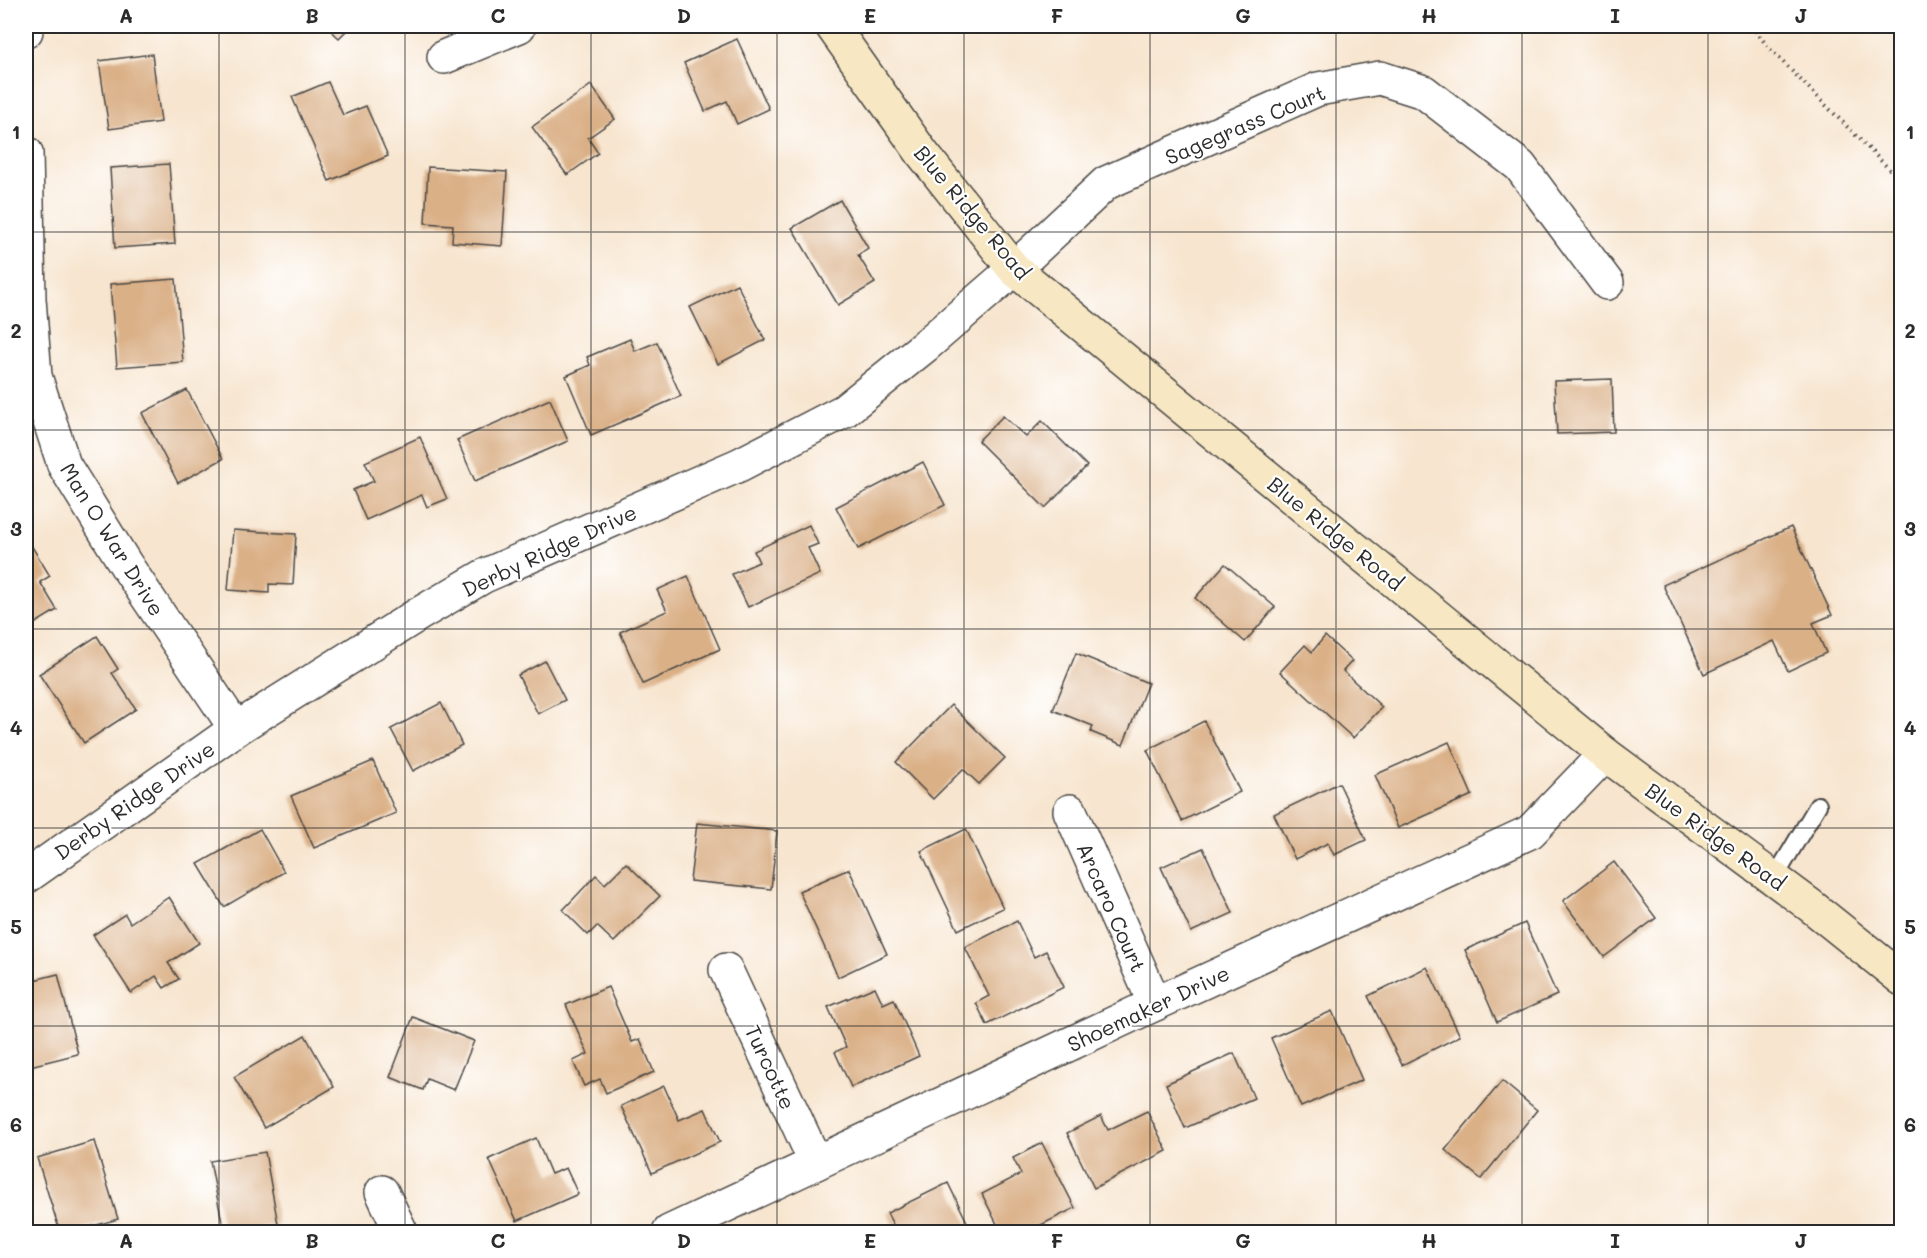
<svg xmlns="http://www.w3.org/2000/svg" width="1927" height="1258" font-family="Mali,sans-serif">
<rect width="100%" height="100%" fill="#fff"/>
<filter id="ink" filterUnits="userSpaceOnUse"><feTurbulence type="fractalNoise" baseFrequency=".0167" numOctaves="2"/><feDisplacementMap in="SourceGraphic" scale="12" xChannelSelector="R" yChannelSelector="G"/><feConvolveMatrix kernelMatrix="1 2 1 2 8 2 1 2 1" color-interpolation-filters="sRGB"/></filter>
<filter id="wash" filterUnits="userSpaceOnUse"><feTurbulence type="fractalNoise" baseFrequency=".008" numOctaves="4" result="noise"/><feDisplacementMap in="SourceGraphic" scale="24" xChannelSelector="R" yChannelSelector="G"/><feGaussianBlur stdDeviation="1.35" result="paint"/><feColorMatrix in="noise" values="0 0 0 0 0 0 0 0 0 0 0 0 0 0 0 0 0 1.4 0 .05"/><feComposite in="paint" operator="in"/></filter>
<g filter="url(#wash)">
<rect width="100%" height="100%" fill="#f7e5cf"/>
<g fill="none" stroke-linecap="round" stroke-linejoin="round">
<path stroke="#6eb0e2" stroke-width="9" d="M 1894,26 L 1902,34"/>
</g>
<g id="blocks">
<g fill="#dab087">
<path d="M 326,26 L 351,26 L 339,38 Z"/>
<path d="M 737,39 L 769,109 L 737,124 L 727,101 L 705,111 L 684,63 Z"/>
<path d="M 152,54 L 161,122 L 109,129 L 99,61 Z"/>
<path d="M 328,82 L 343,115 L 366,106 L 388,156 L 329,181 L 292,97 Z"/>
<path d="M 591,85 L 615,119 L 588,138 L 598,153 L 567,175 L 532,127 Z"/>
<path d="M 169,164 L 175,244 L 115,248 L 110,168 Z"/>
<path d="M 428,167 L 507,172 L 502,246 L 452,242 L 453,225 L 425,223 Z"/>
<path d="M 840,200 L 868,248 L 858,255 L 875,283 L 838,305 L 792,228 Z"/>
<path d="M 176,279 L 183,362 L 117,367 L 110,284 Z"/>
<path d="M 737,284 L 765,340 L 718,364 L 690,307 Z"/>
<path d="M 630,339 L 635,351 L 657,342 L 681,396 L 591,435 L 566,376 L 590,365 L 587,357 Z"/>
<path d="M 1612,379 L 1614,432 L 1557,434 L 1554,381 Z"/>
<path d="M 187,390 L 223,459 L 178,483 L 142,413 Z"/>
<path d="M 550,399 L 568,441 L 475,481 L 457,440 Z"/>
<path d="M 1003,416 L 1026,437 L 1042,421 L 1087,466 L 1045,508 L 978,441 Z"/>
<path d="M 420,437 L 447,499 L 427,507 L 422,495 L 366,520 L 353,490 L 374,481 L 365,462 Z"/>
<path d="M 923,462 L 945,505 L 858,549 L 836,507 Z"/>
<path d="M 809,525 L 818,544 L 808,548 L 820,574 L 748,607 L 732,574 L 759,562 L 754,551 Z"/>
<path d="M 1791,527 L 1832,615 L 1813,623 L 1826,653 L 1788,671 L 1774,641 L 1704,674 L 1663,585 Z"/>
<path d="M 233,530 L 296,534 L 293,585 L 269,584 L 269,593 L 228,590 Z"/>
<path d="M 26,537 L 50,576 L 40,582 L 57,610 L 26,629 Z"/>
<path d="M 1225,564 L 1275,607 L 1245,642 L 1195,598 Z"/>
<path d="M 688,576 L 720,649 L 643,684 L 620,632 L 667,611 L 657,590 Z"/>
<path d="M 97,636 L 118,669 L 112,673 L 136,709 L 84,743 L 39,674 Z"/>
<path d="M 1325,636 L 1352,661 L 1343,671 L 1382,707 L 1353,738 L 1280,672 L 1305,645 L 1312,652 Z"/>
<path d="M 1076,653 L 1148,683 L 1123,745 L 1091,732 L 1093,726 L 1053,710 Z"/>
<path d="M 545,661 L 565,700 L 538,714 L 518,675 Z"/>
<path d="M 441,703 L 462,745 L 413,771 L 391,729 Z"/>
<path d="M 951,705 L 1005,758 L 979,784 L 963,769 L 933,799 L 896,762 Z"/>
<path d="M 1204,721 L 1240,792 L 1182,821 L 1147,750 Z"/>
<path d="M 1449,742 L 1472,795 L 1398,828 L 1375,775 Z"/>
<path d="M 373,761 L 396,813 L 314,848 L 291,796 Z"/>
<path d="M 1339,783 L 1366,840 L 1334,855 L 1328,843 L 1295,859 L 1274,814 Z"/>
<path d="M 697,823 L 777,831 L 771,889 L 690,881 Z"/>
<path d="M 260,829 L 284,872 L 224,907 L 198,864 Z"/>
<path d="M 966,829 L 1003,908 L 958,930 L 921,851 Z"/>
<path d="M 1203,848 L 1233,913 L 1191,932 L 1161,867 Z"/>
<path d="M 1614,862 L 1656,918 L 1604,957 L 1563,901 Z"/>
<path d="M 626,863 L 660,896 L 614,942 L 597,926 L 588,935 L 563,910 L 596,875 L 605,884 Z"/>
<path d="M 849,869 L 887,954 L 838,977 L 799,891 Z"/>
<path d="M 169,897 L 199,943 L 168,963 L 179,979 L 164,988 L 156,976 L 131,993 L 93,935 L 125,914 L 130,923 Z"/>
<path d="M 1017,921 L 1034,957 L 1046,951 L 1064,987 L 987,1025 L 976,1003 L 989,996 L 965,947 Z"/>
<path d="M 1525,923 L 1557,995 L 1497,1022 L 1465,950 Z"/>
<path d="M 1427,967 L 1460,1036 L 1402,1065 L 1368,996 Z"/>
<path d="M 58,974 L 78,1054 L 26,1067 L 26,982 Z"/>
<path d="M 608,987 L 632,1042 L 640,1039 L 654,1072 L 606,1093 L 600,1079 L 584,1086 L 573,1061 L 588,1054 L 566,1005 Z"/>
<path d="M 875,987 L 883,1004 L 894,999 L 919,1056 L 851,1087 L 835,1052 L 846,1047 L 828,1007 Z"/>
<path d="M 1332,1011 L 1362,1080 L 1301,1107 L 1271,1038 Z"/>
<path d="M 413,1017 L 474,1041 L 454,1090 L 427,1079 L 423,1090 L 390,1077 Z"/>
<path d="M 305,1035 L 334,1087 L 264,1128 L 234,1077 Z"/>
<path d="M 1234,1053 L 1254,1098 L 1185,1128 L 1166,1084 Z"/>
<path d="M 1502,1081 L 1537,1110 L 1481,1179 L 1445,1150 Z"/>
<path d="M 664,1086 L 679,1120 L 705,1109 L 720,1142 L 652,1173 L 621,1106 Z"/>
<path d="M 1147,1111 L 1167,1151 L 1094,1188 L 1067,1133 L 1101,1116 L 1108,1130 Z"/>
<path d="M 536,1138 L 551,1174 L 566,1168 L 578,1194 L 517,1221 L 489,1159 Z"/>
<path d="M 94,1141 L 118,1219 L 72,1232 L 60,1232 L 37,1158 Z"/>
<path d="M 1042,1143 L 1075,1208 L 1027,1232 L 1001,1232 L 982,1194 L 1021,1174 L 1013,1158 Z"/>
<path d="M 265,1152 L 278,1224 L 262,1227 L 263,1232 L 224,1232 L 210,1161 Z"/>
<path d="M 948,1183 L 972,1232 L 897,1232 L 887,1213 Z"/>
</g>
</g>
</g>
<g filter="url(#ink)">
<use href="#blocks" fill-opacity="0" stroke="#4a4744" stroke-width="1.5"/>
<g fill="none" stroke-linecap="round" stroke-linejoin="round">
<g stroke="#4a4744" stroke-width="20">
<path id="lane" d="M 1774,879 L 1818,805"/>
</g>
<g stroke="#4a4744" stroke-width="36">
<g id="street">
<path d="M 26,31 L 26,26"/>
<path d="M 444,57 L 519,26"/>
<path d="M 26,153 L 29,299 L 35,376 L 64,465 L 126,565 L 236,729"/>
<path d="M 1070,811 L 1155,1004"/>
<path d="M 26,877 L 236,729 L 419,614 L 484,576 L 739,465 L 844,411 L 925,346 L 1014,269 L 1106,183 L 1318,89 L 1380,78 L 1424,92 L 1520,166 L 1607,283"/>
<path d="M 726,970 L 816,1163"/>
<path d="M 382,1192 L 401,1232"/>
<path d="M 669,1232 L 1155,1004 L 1530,832 L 1605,754"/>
</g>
</g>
<g stroke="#4a4744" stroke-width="36">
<path id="secondary" d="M 832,26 L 922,153 L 1014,269 L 1605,754 L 1811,906 L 1902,979"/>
</g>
<path stroke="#4a4744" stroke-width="4" stroke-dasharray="1.5 4.5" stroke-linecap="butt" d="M 1752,26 L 1768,47 L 1902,182"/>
<use href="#lane" stroke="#fff" stroke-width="16"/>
<use href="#street" stroke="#fff" stroke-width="33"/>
<use href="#secondary" stroke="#f7e8c3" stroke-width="33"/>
</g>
</g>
<path fill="none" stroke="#2b2b2b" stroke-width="1.5" stroke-opacity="0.55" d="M 219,26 L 219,1232M 405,26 L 405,1232M 591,26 L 591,1232M 777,26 L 777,1232M 964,26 L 964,1232M 1150,26 L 1150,1232M 1336,26 L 1336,1232M 1522,26 L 1522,1232M 1708,26 L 1708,1232M 26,232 L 1902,232M 26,430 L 1902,430M 26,629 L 1902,629M 26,828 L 1902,828M 26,1026 L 1902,1026"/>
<g text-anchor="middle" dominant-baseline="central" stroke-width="4.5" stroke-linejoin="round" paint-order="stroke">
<g font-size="21" fill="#2b2b2b" stroke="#fff">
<text transform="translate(1245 124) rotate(-23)">Sagegrass Court</text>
<text transform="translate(973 212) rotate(50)">Blue Ridge Road</text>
<text transform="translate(1336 533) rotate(39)">Blue Ridge Road</text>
<text transform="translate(113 539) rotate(58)">Man O War Drive</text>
<text transform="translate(549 550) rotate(-25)">Derby Ridge Drive</text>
<text transform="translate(134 800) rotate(-35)">Derby Ridge Drive</text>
<text transform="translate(1716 836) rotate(36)">Blue Ridge Road</text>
<text transform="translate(1112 907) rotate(66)">Arcaro Court</text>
<text transform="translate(1148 1008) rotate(-25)">Shoemaker Drive</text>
<text transform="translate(771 1067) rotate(65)">Turcotte</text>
</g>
</g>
<rect width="1927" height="1258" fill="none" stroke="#fff" stroke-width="66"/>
<rect x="33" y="33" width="1861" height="1192" fill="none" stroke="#2b2b2b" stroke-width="2"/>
<g font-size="20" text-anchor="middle" font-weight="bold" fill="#2b2b2b">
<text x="126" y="23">A</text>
<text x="312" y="23">B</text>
<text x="498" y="23">C</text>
<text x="684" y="23">D</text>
<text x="870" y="23">E</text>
<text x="1057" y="23">F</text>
<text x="1243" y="23">G</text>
<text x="1429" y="23">H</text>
<text x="1615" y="23">I</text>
<text x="1801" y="23">J</text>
<text x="16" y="139">1</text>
<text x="1910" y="139">1</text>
<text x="16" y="338">2</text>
<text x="1910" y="338">2</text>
<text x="16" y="536">3</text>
<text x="1910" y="536">3</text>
<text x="16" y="735">4</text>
<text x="1910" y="735">4</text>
<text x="16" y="934">5</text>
<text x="1910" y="934">5</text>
<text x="16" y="1132">6</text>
<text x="1910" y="1132">6</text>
<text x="126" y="1248">A</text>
<text x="312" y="1248">B</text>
<text x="498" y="1248">C</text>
<text x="684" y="1248">D</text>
<text x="870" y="1248">E</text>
<text x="1057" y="1248">F</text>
<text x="1243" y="1248">G</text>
<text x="1429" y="1248">H</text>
<text x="1615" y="1248">I</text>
<text x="1801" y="1248">J</text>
</g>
</svg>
